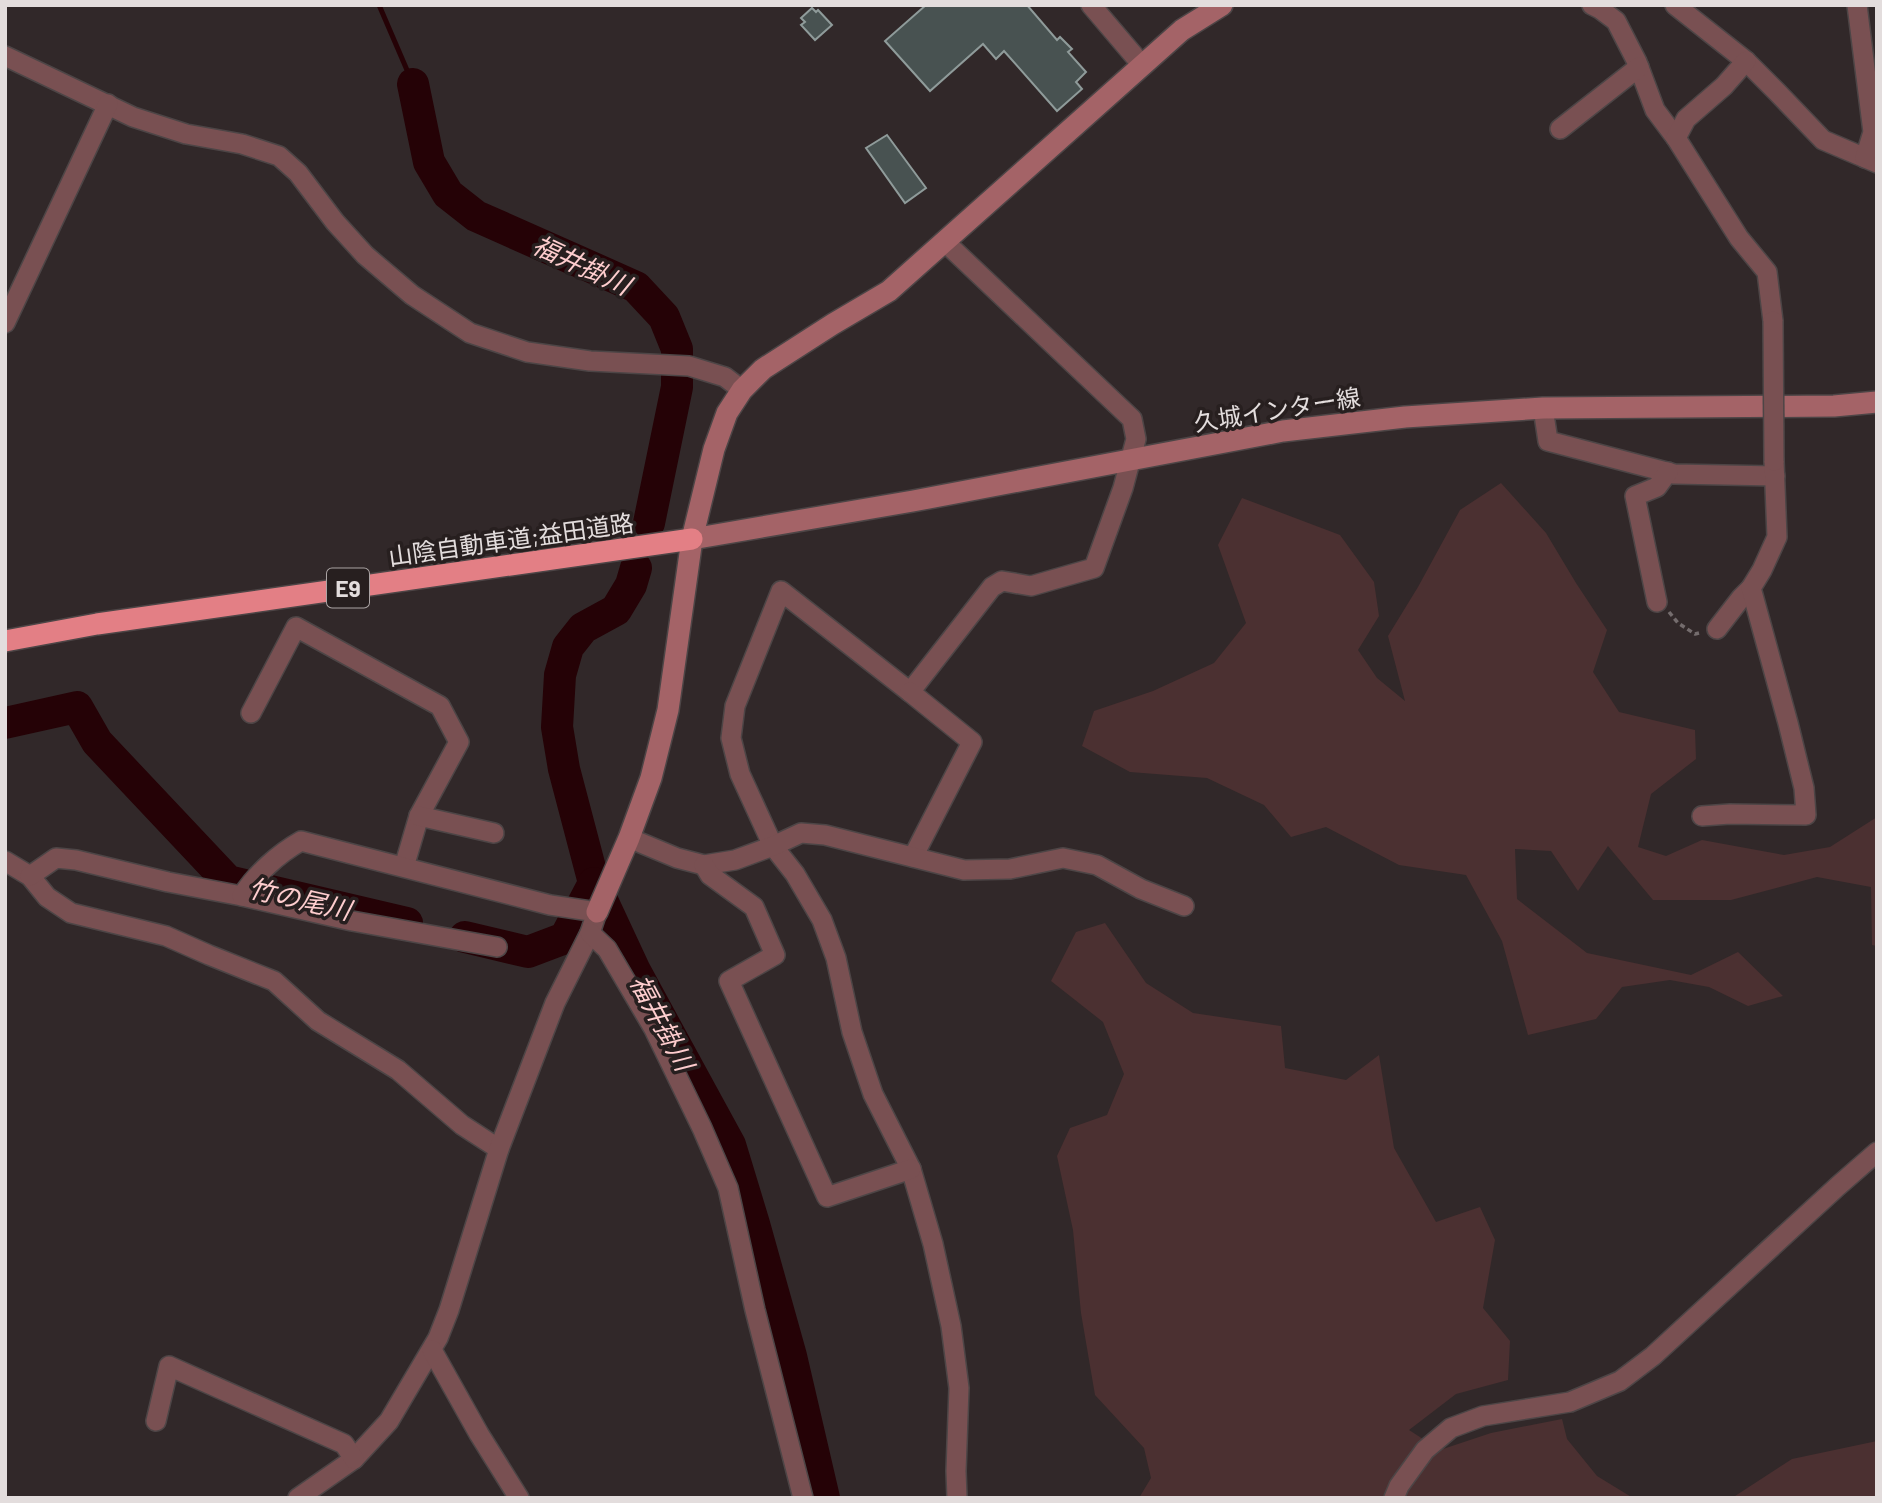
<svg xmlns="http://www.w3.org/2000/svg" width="1882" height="1503" font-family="Barlow,'Noto Sans JP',sans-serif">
<rect width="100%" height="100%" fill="#312829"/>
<g fill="#4b3031">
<path d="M 1501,483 L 1546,533 L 1576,583 L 1607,630 L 1593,672 L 1619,712 L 1695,730 L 1696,759 L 1651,794 L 1638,847 L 1666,856 L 1702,840 L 1784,855 L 1830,847 L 1877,817 L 1877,946 L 1872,945 L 1871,887 L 1817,877 L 1731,900 L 1653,900 L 1608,846 L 1578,891 L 1551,851 L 1515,849 L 1517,899 L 1587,953 L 1691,975 L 1738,952 L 1783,996 L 1748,1006 L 1709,987 L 1670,980 L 1622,987 L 1596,1019 L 1528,1035 L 1502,941 L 1466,875 L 1399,865 L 1326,827 L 1291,837 L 1264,805 L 1207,778 L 1130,772 L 1082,746 L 1094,711 L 1153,691 L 1214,663 L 1246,623 L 1218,545 L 1242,498 L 1340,535 L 1374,582 L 1379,616 L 1358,650 L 1377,678 L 1405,701 L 1388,636 L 1418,587 L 1460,510 Z"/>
<path d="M 1105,923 L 1146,983 L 1193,1013 L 1281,1026 L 1285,1068 L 1346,1080 L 1379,1055 L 1394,1148 L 1436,1222 L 1480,1207 L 1495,1240 L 1483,1308 L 1510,1341 L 1508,1380 L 1456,1394 L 1409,1430 L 1440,1450 L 1491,1433 L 1562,1419 L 1567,1439 L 1597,1476 L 1633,1498 L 1139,1498 L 1151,1478 L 1144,1448 L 1095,1395 L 1081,1313 L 1073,1230 L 1057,1156 L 1070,1128 L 1107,1115 L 1124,1074 L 1103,1022 L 1051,981 L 1076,932 Z"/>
<path d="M 1877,1441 L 1877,1498 L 1732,1498 L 1792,1459 Z"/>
</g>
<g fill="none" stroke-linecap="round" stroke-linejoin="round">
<path stroke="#250206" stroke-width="5" d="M 379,5 L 413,84"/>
<g stroke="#250206" stroke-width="32">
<path d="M 413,84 L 429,162 L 448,194 L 476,216 L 636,287 L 664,317 L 677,349 L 677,387 L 649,523"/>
<path d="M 636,568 L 631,585 L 616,610 L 583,628 L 568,647 L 560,675 L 557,727 L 564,769 L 594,883 L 635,971 L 730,1145 L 754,1224 L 791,1356 L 824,1498"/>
<path d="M 5,723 L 77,707 L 97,742 L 228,881 L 407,923"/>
<path d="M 465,937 L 528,952 L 565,938 L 594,883"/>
</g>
</g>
<g fill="#485251" stroke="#8f9b9a" stroke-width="2">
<path d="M 926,5 L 1027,5 L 1057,40 L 1060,37 L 1072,49 L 1068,52 L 1086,72 L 1076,82 L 1082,89 L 1057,111 L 1004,51 L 996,59 L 983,44 L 930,91 L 885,41 Z"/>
<path d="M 812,8 L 816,12 L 818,10 L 832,25 L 815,40 L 801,25 L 805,22 L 801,18 Z"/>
<path d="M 887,135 L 926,188 L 905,203 L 866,148 Z"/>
</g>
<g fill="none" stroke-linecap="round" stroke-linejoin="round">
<g stroke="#4d4546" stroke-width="22">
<g id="street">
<path d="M 1091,5 L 1142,65"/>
<path d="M 1592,5 L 1600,9 L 1616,21 L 1637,62 L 1655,110 L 1676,138"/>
<path d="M 1675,5 L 1746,61 L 1777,92 L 1823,140 L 1877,163"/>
<path d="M 1857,5 L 1873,132 L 1865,158"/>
<path d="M 5,56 L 133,117 L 186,134 L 242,144 L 279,156 L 298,173 L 335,222 L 365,255 L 412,295 L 470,333 L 527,352 L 590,361 L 689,366 L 725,377 L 742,390"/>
<path d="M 1746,61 L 1724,86 L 1686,119 L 1676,138 L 1739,238 L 1767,272 L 1773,321"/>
<path d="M 1560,129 L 1639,67"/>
<path d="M 944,241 L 1132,419 L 1136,439 L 1123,488 L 1094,568 L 1031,586 L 1002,581 L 992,587 L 910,692 L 781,591 L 735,706 L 731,738 L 740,774 L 773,846 L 795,874 L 822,920 L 836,958 L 852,1032 L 873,1094 L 911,1169 L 933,1244 L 951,1326 L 959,1388 L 956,1471 L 957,1498"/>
<path d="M 5,323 L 108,104"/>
<path d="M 1543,408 L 1548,441 L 1674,474 L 1775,476"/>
<path d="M 1657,602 L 1635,496 L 1657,487 L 1668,472"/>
<path d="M 1717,629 L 1741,598 L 1751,588"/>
<path d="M 910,692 L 972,742 L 913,857"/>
<path d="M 251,713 L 296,627 L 440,706 L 459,742 L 419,816 L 404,867"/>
<path d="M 419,816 L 494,833"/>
<path d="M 1702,816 L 1730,814 L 1806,815 L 1804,788 L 1788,723 L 1751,588 L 1762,570 L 1777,537 L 1774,461"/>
<path d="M 629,838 L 677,858 L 704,865 L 735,860 L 773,846 L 801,833 L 825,835 L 964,870 L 1010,869 L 1063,858 L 1097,865 L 1141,889 L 1184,906"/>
<path d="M 5,861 L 30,876 L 47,897 L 71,913 L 166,936 L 209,955 L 274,981 L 318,1021 L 398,1070 L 462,1125 L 499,1149"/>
<path d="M 704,865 L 710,875 L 754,907 L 775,955 L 729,981 L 827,1197 L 911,1169"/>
<path d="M 30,876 L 56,858 L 76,860 L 168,882 L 242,896 L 352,921 L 497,947"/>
<path d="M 242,896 C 256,874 278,854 301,841 L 550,905 L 597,912 L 590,933 L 555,1003 L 499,1149 L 449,1310 L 438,1338 L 389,1421 L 354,1459 L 298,1498"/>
<path d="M 590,933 L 607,949 L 654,1029 L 702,1128 L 728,1188 L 755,1310 L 803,1498"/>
<path d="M 432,1350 L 479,1434 L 519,1498"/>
<path d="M 156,1421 L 169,1366 L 344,1444 L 354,1459"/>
<path d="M 1394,1498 L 1399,1486 L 1425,1450 L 1451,1428 L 1483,1416 L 1570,1402 L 1620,1381 L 1653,1356 L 1838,1186 L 1877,1152"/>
</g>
</g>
<g stroke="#4d4546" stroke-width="24">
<g id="secondary">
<path d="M 692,539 L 913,501 L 1283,431 L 1405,417 L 1543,408 L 1834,406 L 1877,402"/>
<path d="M 597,912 L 629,838 L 651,778 L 668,710 L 692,539 L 714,449 L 727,413 L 742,390 L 763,369 L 833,324 L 889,291 L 1182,30 L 1222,5"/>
</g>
</g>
<g stroke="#4d4546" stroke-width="24">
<path id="highway" d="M 5,641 L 97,624 L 692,539"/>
</g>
<path stroke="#746c6d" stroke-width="3.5" stroke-dasharray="5 3.5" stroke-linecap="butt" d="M 1669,612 L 1678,623 L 1695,634 L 1699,633"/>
<use href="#street" stroke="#795052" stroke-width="19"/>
<use href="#secondary" stroke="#a46367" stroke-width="21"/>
<use href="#highway" stroke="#e37f85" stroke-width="21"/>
<g stroke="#4d4546" stroke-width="22" stroke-linecap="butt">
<path id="street-bridge" d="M 1773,321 L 1774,461"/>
</g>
<use href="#street-bridge" stroke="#795052" stroke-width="19"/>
</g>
<g text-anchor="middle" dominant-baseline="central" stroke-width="7" stroke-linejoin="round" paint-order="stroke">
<rect fill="#271f1f" stroke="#aba4a4" stroke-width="2" x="327" y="568.5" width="42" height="39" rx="5"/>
<g font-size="23" font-weight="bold" fill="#e3dddd">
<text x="348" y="588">E9</text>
</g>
<g font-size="24" fill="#e3dddd" stroke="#271f1f">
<text transform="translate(1277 409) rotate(-9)">久城インター線</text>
<text transform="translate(511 539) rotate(-8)">山陰自動車道;益田道路</text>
</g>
<g font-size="26" font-style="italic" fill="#fecdce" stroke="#271f1f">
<text transform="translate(582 264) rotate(25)">福井掛川</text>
<text transform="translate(300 898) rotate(13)">竹の尾川</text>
<text transform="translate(663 1022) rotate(62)">福井掛川</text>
</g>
</g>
<rect width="1882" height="1503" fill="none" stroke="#e3dddd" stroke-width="14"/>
</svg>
